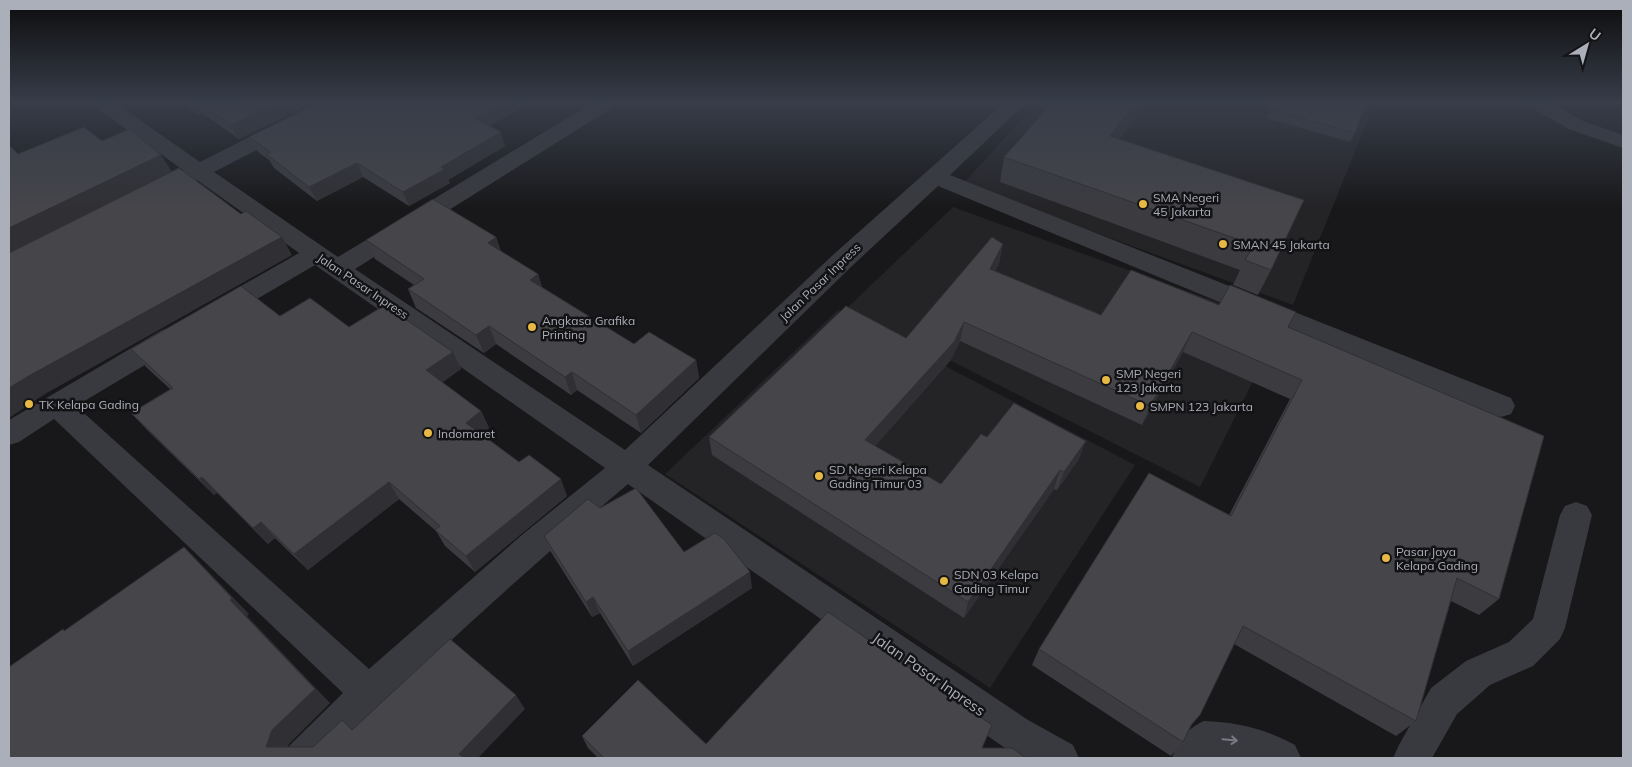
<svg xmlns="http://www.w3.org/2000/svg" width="1632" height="767" font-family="Mulish,sans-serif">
<rect width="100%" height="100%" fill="#18181a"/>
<g fill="#242427">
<path d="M 1037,102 L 1375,102 L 1293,305 L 963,184 Z"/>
<path d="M 953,207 L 1281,325 L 1200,487 L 847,308 Z"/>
<path d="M 838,310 L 1135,465 L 990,688 L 665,474 Z"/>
</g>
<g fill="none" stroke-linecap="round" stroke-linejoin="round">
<g fill="#393a3f" fill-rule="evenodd">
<path d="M 91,102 L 114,102 L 200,162 L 319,102 L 344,102 L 341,106 L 214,172 L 338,257 L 594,102 L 618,102 L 615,106 L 355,269 L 625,450 L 834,254 L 1005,102 L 1027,102 L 950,175 L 1511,398 L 1515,406 L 1511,414 L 1501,417 L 1491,414 L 938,186 L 852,266 L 648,465 L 1028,720 L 1073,745 L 1079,758 L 1024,758 L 1002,746 L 628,484 C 525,571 425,662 329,758 L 284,758 L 290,745 L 343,693 L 54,419 L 19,442 L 9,445 L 9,420 L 162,330 L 171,328 L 180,330 L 184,337 L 180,344 L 76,406 L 369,669 L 523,534 L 605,468 L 315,265 L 226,317 L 217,320 L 208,317 L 204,311 L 208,305 L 299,253 L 197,180 L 185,185 L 177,183 L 174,178 L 177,173 L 183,170 L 94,106 Z"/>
<path d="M 1526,102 L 1550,102 L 1583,121 L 1623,135 L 1623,148 L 1569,129 L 1529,106 Z"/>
<path d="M 1576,502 L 1587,506 L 1592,515 L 1565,628 L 1560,639 L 1533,666 L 1490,685 L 1457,714 L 1432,758 L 1393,758 L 1399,745 L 1431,688 L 1466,661 L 1509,642 L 1533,619 L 1560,515 L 1565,506 Z"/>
<path d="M 1204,721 C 1237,722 1266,729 1295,745 L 1301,758 L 1172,758 C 1179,740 1186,729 1204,721 Z"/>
</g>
</g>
<g fill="#3b3b40">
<path d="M 180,102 L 314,102 L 239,139 L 202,113 L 198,115 Z"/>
<path d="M 320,102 L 531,102 L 489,126 L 505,146 L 448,180 L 450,183 L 409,206 L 363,177 L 317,201 L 274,168 L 269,160 L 257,151 L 249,137 Z"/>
<path d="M 1053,102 L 1147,102 L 1119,139 L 1304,200 L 1271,270 L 1258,295 L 1233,285 L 1240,270 L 1000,182 L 1004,157 Z"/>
<path d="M 1612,102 L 1623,102 L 1623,108 Z"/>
<path d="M 1270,109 L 1355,133 L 1350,142 L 1266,118 Z"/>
<path d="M 496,237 L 501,252 L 538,274 L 542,287 L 634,344 L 696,360 L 699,378 L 641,433 L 577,390 L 571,395 L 496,344 L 484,353 L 416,308 L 408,289 L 414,285 L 375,259 L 366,240 Z"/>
<path d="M 1003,244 L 999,263 L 995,271 L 1101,315 L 1219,305 L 1288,327 L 1499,599 L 1479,615 L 1451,601 L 1416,721 L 1396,736 L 1234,644 L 1183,742 L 1171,756 L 1032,665 L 1039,649 L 1229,515 L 1290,399 L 1183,352 L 1142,425 L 960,341 L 950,361 L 875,446 L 941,484 L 987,437 L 1079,459 L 1057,490 L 1054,489 L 964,618 L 712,455 L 709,437 L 906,338 Z"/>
<path d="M 280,316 L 349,327 L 453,352 L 461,369 L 442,382 L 481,411 L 489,428 L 482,434 L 519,462 L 567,496 L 475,572 L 445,546 L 436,531 L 399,499 L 308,570 L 275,538 L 268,544 L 217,493 L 214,495 L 147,430 L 131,413 L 170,389 L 146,367 L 131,349 Z"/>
<path d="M 600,508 L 684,552 L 752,588 L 633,666 L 600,613 L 592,617 L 551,552 L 544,536 Z"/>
<path d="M 582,736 L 706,744 L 982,748 L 1026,758 L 598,758 L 588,748 Z"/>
</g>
<g fill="#303034">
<path d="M 190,102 L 195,102 L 202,113 L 198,115 Z"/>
<path d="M 279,102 L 314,102 L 239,139 L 231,125 Z"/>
<path d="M 503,102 L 531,102 L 478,132 L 474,118 Z"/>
<path d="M 1136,102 L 1147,102 L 1103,161 L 1110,136 Z"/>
<path d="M 501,132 L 505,146 L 448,180 L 450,183 L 409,206 L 403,192 L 441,167 Z"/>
<path d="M 161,155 L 173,173 L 9,254 L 9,228 Z"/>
<path d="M 357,163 L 363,177 L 317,201 L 309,187 Z"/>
<path d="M 282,237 L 292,255 L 45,394 L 9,418 L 9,388 L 27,377 Z"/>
<path d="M 496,237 L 503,256 L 488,243 Z"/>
<path d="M 1003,244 L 999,263 L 987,288 L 990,269 Z"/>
<path d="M 538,274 L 544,293 L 530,280 Z"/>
<path d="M 964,322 L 960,341 L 950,361 L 864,459 L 865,440 Z"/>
<path d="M 489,326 L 496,344 L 484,353 L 476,335 Z"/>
<path d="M 1192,332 L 1183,352 L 1142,425 L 1150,406 Z"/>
<path d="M 453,352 L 461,369 L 435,388 L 426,370 Z"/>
<path d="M 696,360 L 699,378 L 641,433 L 636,415 Z"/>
<path d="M 572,372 L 577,390 L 571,395 L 565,377 Z"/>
<path d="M 481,411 L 489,428 L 474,440 L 466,423 Z"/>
<path d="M 1086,441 L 1079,459 L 1057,490 L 1064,472 Z"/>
<path d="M 1060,470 L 1054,489 L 964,618 L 968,602 Z"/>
<path d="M 202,477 L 217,493 L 214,495 L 199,479 Z"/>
<path d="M 561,479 L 567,496 L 475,572 L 466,556 Z"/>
<path d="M 389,482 L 399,499 L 308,570 L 294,554 Z"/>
<path d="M 261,522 L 275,538 L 268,544 L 253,528 Z"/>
<path d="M 184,547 L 201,564 L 249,614 L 247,616 L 330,703 L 289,744 L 283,758 L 266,747 L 230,600 Z"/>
<path d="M 750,572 L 752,588 L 633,666 L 628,651 Z"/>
<path d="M 593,597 L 600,613 L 592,617 L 586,602 Z"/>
<path d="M 516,695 L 525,709 L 478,758 L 463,758 L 459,754 Z"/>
</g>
<g fill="#45454a" stroke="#303034">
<path d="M 198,102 L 279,102 L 231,125 Z"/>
<path d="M 320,102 L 503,102 L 474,118 L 501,132 L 441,167 L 445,169 L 403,192 L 357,163 L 309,187 L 266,154 L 271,152 L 249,137 Z"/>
<path d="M 1053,102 L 1136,102 L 1110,136 L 1304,200 L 1271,270 L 1245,260 L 1254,245 L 1004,157 Z"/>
<path d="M 1273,102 L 1367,102 L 1355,133 L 1270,109 Z"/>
<path d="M 84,127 L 102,141 L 130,129 L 161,155 L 9,228 L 9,145 L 18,154 Z"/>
<path d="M 179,168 L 241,214 L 246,211 L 282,237 L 27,377 L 9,388 L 9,253 Z"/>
<path d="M 433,199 L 496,237 L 488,243 L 538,274 L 530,280 L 634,344 L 649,332 L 696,360 L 636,415 L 572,372 L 565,377 L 489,326 L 476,335 L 408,289 L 424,279 L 366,240 Z"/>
<path d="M 992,237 L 1003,244 L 990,269 L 1101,315 L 1131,270 L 1219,305 L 1230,285 L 1296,312 L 1288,327 L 1544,436 L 1499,599 L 1457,578 L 1416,721 L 1243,626 L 1200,715 L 1191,725 L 1183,742 L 1039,649 L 1149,473 L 1231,516 L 1302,380 L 1192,332 L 1150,406 L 964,322 L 954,342 L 865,440 L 941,484 L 981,434 L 987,437 L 1014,403 L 1086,441 L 1064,472 L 1060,470 L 968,602 L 709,437 L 846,306 L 906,338 Z"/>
<path d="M 241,286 L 280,316 L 310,298 L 349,327 L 385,305 L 453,352 L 426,370 L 481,411 L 466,423 L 519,462 L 529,455 L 561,479 L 466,556 L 435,530 L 440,526 L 389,482 L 294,554 L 261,522 L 253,528 L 202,477 L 199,479 L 131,413 L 173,388 L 131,349 Z"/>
<path d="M 636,488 L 684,552 L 715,533 L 724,539 L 750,572 L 628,651 L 593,597 L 586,602 L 544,536 L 588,499 L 600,508 Z"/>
<path d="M 184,547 L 232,598 L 230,600 L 315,689 L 272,730 L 266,747 L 313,747 L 342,720 L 352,730 L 450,639 L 516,695 L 459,754 L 464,758 L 9,758 L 9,667 L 63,629 L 64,631 Z"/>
<path d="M 828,612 L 992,725 L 982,748 L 1012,748 L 1026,758 L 604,758 L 582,736 L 638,680 L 706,744 Z"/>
</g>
<defs><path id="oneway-shaft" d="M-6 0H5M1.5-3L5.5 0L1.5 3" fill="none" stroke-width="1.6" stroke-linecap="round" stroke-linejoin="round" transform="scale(1.25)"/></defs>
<use stroke="#787a82" href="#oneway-shaft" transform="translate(1230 740) rotate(5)"/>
<linearGradient id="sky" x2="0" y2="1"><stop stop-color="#0d0d0e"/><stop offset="0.49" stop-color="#373d49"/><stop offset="1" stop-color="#373d49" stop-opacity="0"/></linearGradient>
<rect width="1632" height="209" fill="url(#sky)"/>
<g fill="#e7b843" stroke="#131315" stroke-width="2">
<circle cx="1143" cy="204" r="5"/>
<circle cx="1223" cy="244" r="5"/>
<circle cx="532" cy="327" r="5"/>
<circle cx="1106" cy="380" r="5"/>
<circle cx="29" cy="404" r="5"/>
<circle cx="1140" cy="406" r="5"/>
<circle cx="428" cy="433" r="5"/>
<circle cx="819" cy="476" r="5"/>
<circle cx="1386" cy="558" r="5"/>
<circle cx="944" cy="581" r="5"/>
</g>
<g text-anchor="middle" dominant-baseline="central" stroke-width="5" stroke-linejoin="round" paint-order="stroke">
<g font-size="12" fill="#abafb9" stroke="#131315" text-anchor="start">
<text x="1153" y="197">SMA Negeri<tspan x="1153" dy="14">45 Jakarta</tspan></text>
<text x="1233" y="244">SMAN 45 Jakarta</text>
<text x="542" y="320">Angkasa Grafika<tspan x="542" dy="14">Printing</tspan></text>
<text x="1116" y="373">SMP Negeri<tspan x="1116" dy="14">123 Jakarta</tspan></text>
<text x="39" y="404">TK Kelapa Gading</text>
<text x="1150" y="406">SMPN 123 Jakarta</text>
<text x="438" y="433">Indomaret</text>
<text x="829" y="469">SD Negeri Kelapa<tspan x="829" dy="14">Gading Timur 03</tspan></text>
<text x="1396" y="551">Pasar Jaya<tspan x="1396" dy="14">Kelapa Gading</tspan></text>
<text x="954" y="574">SDN 03 Kelapa<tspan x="954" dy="14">Gading Timur</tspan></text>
</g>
<g font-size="12" fill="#abafb9" stroke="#131315">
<text transform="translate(820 282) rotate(-44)">Jalan Pasar Inpress</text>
<text transform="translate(363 286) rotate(34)">Jalan Pasar Inpress</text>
</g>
<g font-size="15" fill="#abafb9" stroke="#131315">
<text transform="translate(929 674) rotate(35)">Jalan Pasar Inpress</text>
</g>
</g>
<rect width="1632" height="767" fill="none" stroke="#abafb9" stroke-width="20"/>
<g transform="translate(1587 45) rotate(37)" stroke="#131315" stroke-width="4" paint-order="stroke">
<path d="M0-4L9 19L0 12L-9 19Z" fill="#abafb9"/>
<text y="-8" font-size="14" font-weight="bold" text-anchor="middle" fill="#abafb9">U</text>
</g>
</svg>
